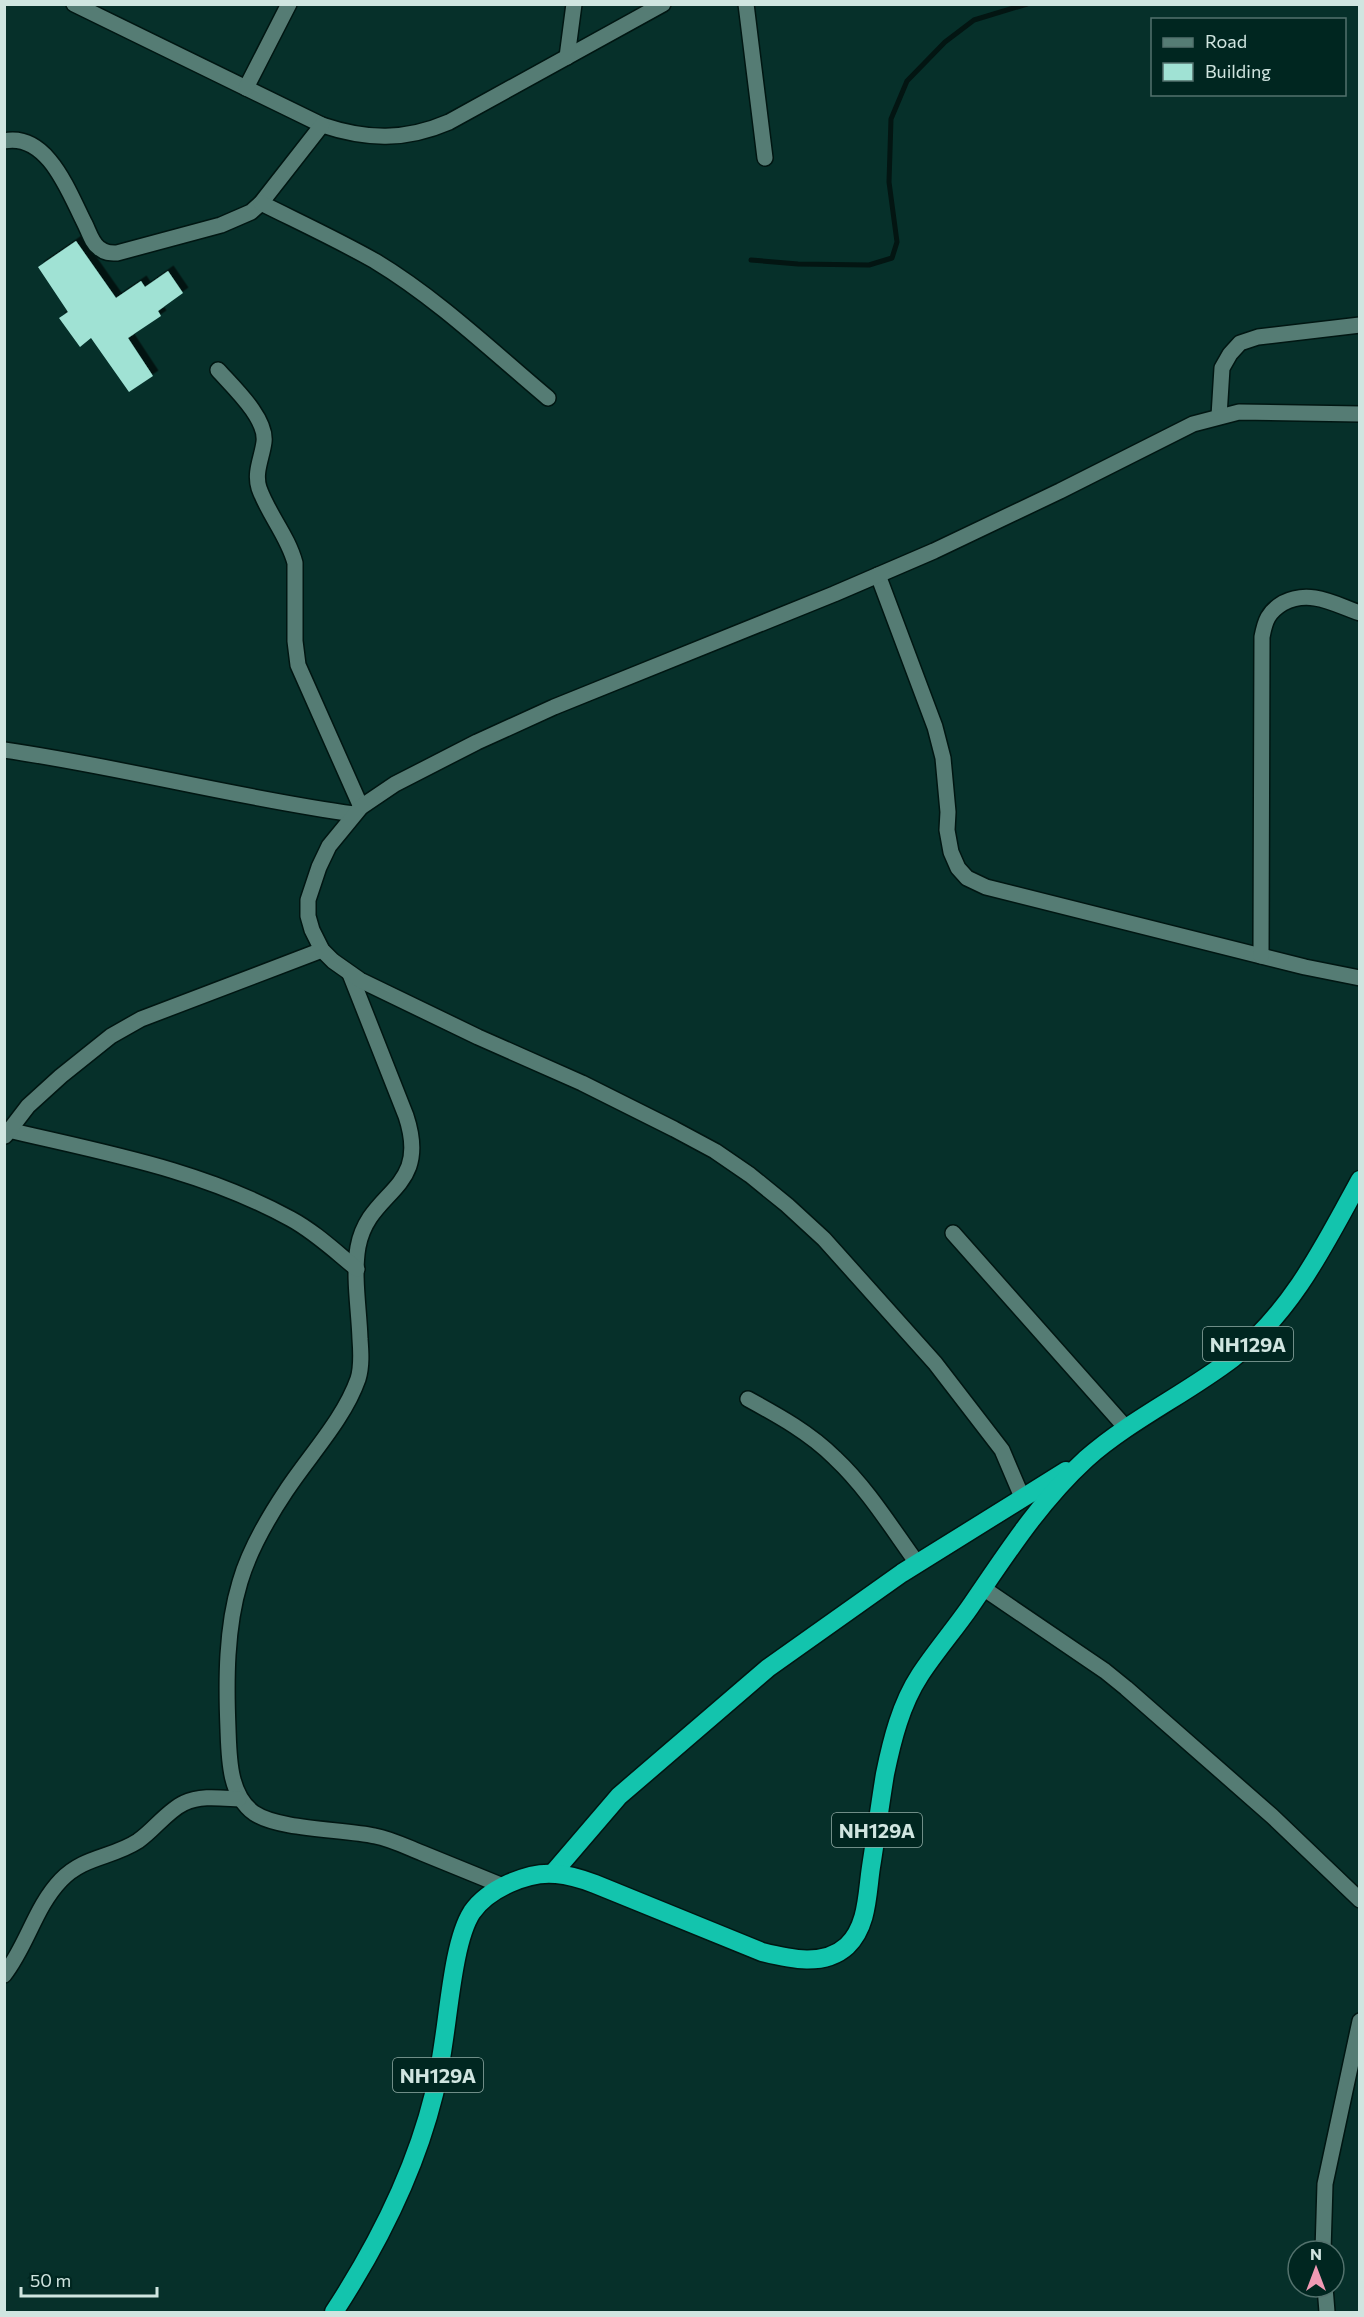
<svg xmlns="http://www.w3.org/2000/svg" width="1364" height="2317" font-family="Commissioner,sans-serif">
<defs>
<filter id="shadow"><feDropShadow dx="5.5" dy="-5.5" stdDeviation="0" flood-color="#0009"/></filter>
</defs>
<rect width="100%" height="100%" fill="#06302a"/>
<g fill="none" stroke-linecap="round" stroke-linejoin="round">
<path stroke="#031512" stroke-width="5" d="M 751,260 L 798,264 L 869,265 L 892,258 L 897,242 L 889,182 L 891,119 L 907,81 L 945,42 L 974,20 L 1027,4"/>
</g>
<path fill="#a0e2d4" filter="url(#shadow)" d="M 76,241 L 116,298 L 141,281 L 145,287 L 168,271 L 183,293 L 158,311 L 161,316 L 128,338 L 153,376 L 129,392 L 91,338 L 80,347 L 59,318 L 68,312 L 38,267 Z"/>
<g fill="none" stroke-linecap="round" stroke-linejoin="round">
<g stroke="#001612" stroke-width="18">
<g id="street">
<path d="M 74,4 L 322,125 C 367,140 405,141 449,122 L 663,4"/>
<path d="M 746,4 L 765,158"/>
<path d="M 567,57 L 574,4"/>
<path d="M 246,88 L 289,4"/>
<path d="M 4,141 C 48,132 69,193 85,224 C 89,232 92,243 99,248 C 105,253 110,253 117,253 L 221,225 L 251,212 L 261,203 L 322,125"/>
<path d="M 261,203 C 299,222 338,240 375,261 C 438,299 492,351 548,398"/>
<path d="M 218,370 C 233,387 267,418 264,442 C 262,458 254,472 259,488 C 268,514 288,536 295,563 L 295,641 L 298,665 L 361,807"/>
<path d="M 1219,416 L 1222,368 L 1230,354 L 1240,343 L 1258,337 L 1360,325"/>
<path d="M 878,575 L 935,727 L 943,758 L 948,812 L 947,830 L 951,852 L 958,868 L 967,878 L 986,887 L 1305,967 L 1360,978"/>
<path d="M 4,750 C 122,767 237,798 354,814"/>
<path d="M 1261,956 L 1262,637 C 1265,621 1268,612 1283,603 C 1310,589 1334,604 1360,613"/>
<path d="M 350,974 L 406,1116 C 431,1192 369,1188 358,1247 C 353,1276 359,1309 360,1339 C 361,1352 362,1366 358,1379 C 344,1419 309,1456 286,1491 C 268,1518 249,1551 240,1582 C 226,1628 226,1681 228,1729 C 229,1758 229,1795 254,1813 C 279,1830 344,1829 375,1836 C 391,1839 407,1847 422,1853 C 449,1864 476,1875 503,1886"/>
<path d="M 8,1130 C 106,1153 202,1170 291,1219 C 315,1232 336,1252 357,1269"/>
<path d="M 5,1136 L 28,1106 L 61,1076 L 111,1036 L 141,1019 L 322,950"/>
<path d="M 953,1233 L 1127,1429"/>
<path d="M 748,1399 C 779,1416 810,1433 835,1458 C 867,1488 891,1527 917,1563"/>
<path d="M 1022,1497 L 1002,1450 L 935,1363 L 824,1239 L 787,1205 L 750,1175 L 715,1151 L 674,1129 L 582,1083 L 478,1037 L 360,980 L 333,961 L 322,950 L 312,930 L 308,916 L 308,900 L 319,867 L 329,846 L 361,807 L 395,784 L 477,742 L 554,707 L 834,594 L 934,551 L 1060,491 L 1193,424 L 1239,412 L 1360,414"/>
<path d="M 983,1588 L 1105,1671 L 1126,1688 L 1272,1816 L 1360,1900"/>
<path d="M 4,1975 C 27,1946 35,1907 61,1880 C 84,1856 112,1858 138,1841 C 154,1830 167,1811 184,1803 C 200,1795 221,1798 239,1799"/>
<path d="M 1323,2251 L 1325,2184 L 1360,2021"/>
<path d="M 1325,2287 L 1327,2312"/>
</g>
</g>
<g stroke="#001612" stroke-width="21">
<g id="highway">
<path d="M 553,1873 L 619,1796 L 768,1668 L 902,1573 L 1066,1471"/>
<path d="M 334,2312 C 377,2246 415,2171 434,2094 C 445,2050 447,2004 456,1959 C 459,1944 463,1926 472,1912 C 488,1889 528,1871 556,1874 C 570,1875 582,1879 595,1884 L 762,1952 C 790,1959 824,1967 847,1946 C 868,1926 867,1893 871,1867 C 876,1836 880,1804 885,1774 C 892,1740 901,1704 920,1675 C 935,1652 954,1630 970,1607 C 1005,1556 1039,1502 1086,1459 C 1130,1420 1186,1394 1233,1358 C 1293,1310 1324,1246 1360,1180"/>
</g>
</g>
<use href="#street" stroke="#557c74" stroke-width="15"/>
<use href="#highway" stroke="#13c4ad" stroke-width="18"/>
</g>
<g text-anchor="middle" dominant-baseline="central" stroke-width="6" stroke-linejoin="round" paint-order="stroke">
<g fill="#002620" stroke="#92aca6" stroke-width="1.5">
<rect x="1203" y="1327" width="90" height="34" rx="4.5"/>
<rect x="832" y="1813" width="90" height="34" rx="4.5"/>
<rect x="393" y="2058" width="90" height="34" rx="4.5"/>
</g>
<g font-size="20" font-weight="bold" fill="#d0e5e0">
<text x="1248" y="1344">NH129A</text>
<text x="877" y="1830">NH129A</text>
<text x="438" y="2075">NH129A</text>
</g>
</g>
<rect width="1364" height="2317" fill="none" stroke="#d0e5e0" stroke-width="12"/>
<rect x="1151" y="18" width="195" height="78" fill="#002620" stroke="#53726d" stroke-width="1.5"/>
<rect x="1163" y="38" width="30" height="9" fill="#557c74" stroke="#53726d" stroke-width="1.5"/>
<text x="1205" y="48" font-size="18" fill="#d0e5e0">Road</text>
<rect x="1163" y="63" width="30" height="18" fill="#a0e2d4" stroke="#53726d" stroke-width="1.5"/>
<text x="1205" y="78" font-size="18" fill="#d0e5e0">Building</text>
<g transform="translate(1316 2269)"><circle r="28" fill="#002620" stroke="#53726d" stroke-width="1.5"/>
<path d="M0-4.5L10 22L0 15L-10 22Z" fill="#f09ab4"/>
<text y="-9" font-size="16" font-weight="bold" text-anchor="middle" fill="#d0e5e0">N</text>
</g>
<path d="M21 2287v9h136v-9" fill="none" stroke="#d0e5e0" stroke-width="3"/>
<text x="30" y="2287" font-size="18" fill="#d0e5e0" stroke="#002620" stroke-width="4.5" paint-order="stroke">50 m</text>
</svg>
